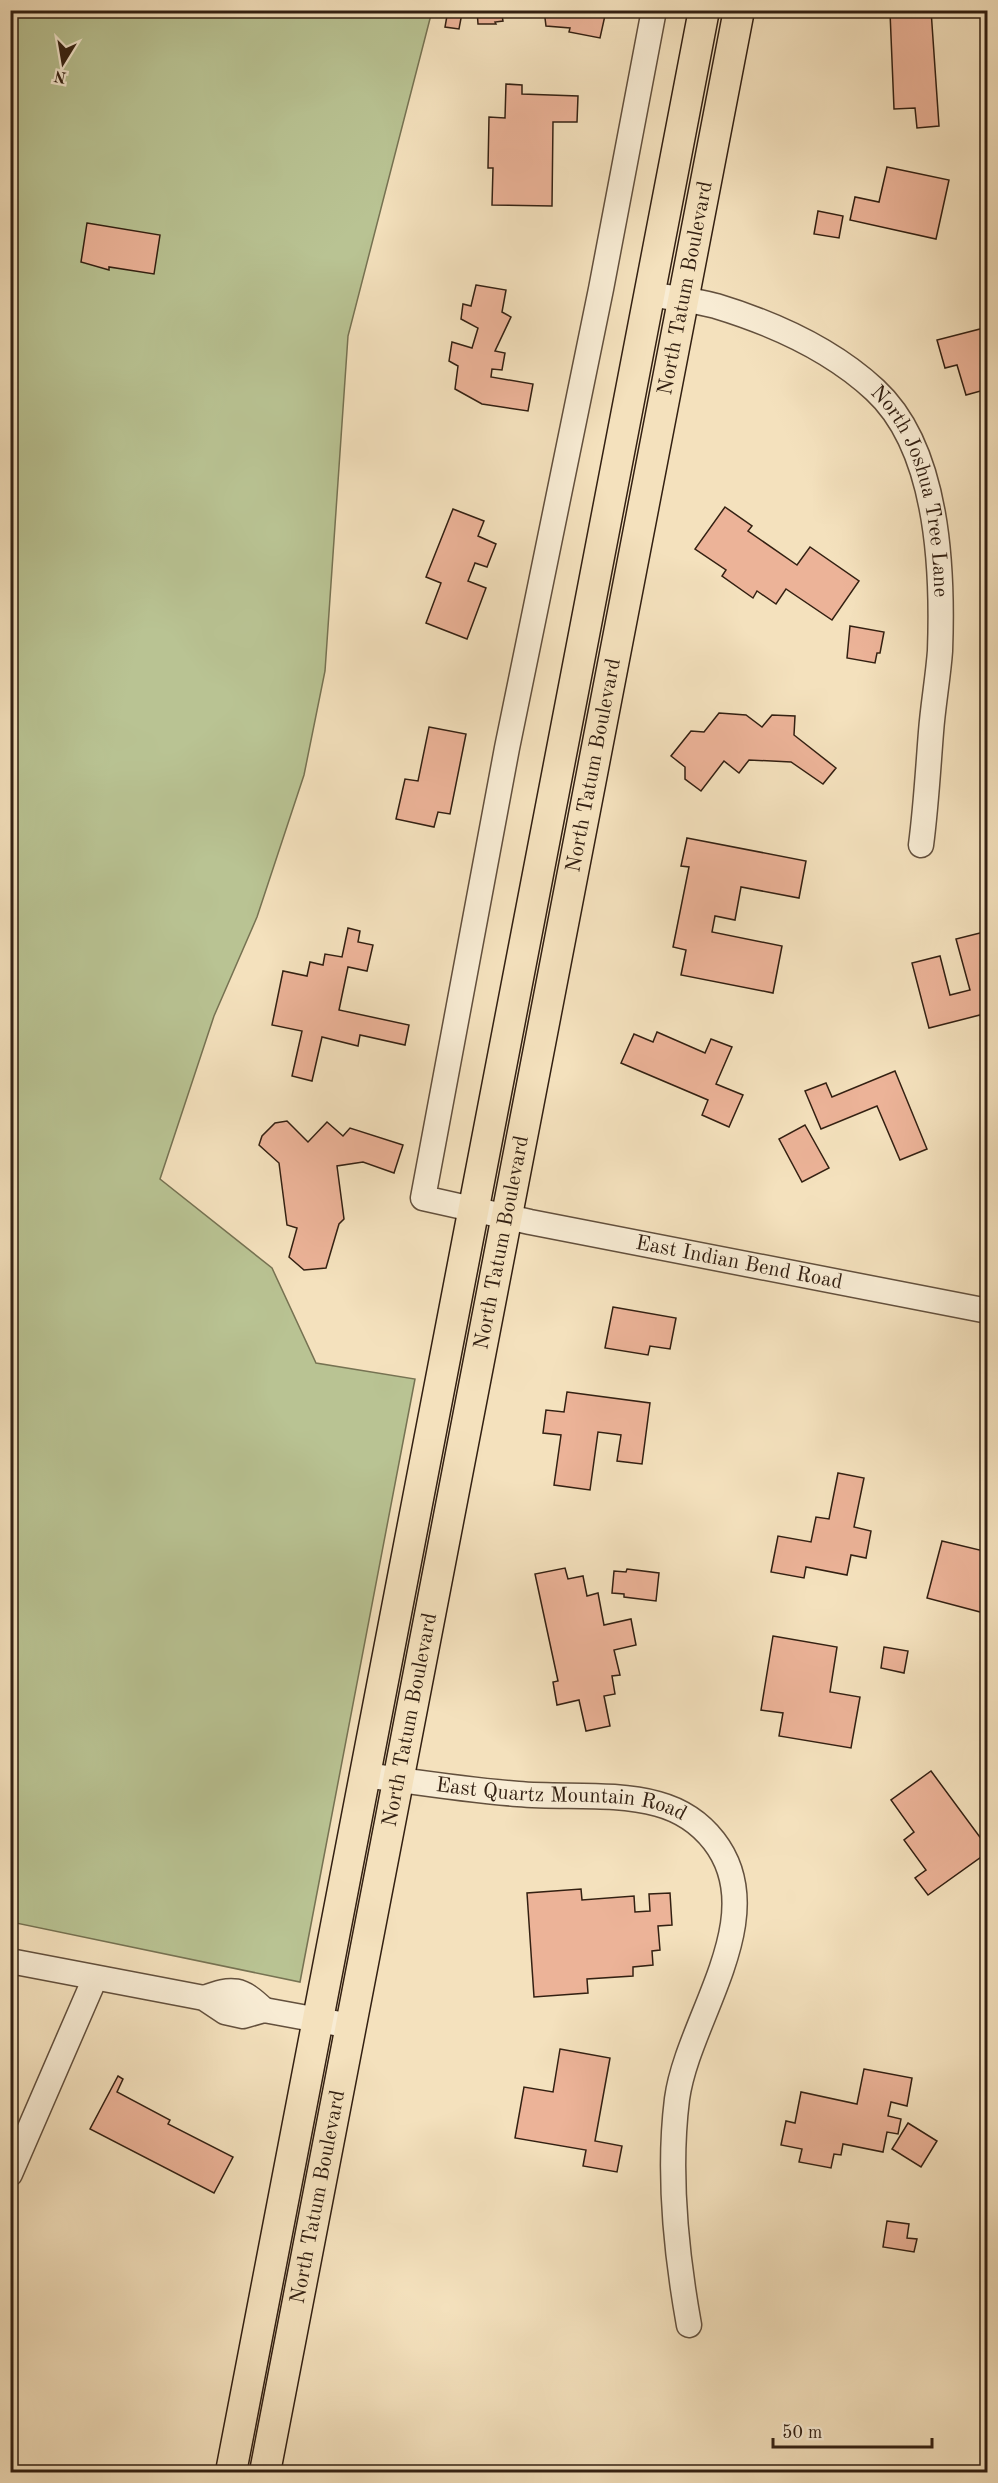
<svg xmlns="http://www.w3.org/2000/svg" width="998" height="2483" font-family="'Old Standard TT',serif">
<rect width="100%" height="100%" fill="#f4e1bd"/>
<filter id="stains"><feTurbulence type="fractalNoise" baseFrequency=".00333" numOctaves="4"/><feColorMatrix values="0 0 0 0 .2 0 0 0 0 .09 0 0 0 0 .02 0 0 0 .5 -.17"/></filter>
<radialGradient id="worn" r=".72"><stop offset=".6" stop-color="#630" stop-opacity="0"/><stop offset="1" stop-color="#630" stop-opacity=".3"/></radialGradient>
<path fill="#b9c393" stroke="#767252" stroke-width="1.5" d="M 11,11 L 432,11 L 348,336 L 325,671 L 304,775 L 257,917 L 214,1016 L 160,1179 L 272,1268 L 316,1363 L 415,1379 L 300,1982 L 11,1922 Z"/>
<g fill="#ecb398" stroke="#332012" stroke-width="1.5">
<path d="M 448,10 L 462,13 L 459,29 L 445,27 Z"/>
<path d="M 477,10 L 501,10 L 503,21 L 495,22 L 496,24 L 478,24 Z"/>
<path d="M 544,10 L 606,11 L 600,38 L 569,32 L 570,28 L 546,26 Z"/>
<path d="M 931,10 L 939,126 L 917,128 L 915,108 L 894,109 L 890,12 Z"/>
<path d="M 506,84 L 522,85 L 522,94 L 578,96 L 577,122 L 553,122 L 552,206 L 492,205 L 493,168 L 488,168 L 489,117 L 505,118 Z"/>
<path d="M 887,167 L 949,180 L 936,239 L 850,220 L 855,197 L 879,202 Z"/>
<path d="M 818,211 L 843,216 L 839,238 L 814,234 Z"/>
<path d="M 87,223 L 160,235 L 154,274 L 109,267 L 109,270 L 81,262 Z"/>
<path d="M 476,285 L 506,290 L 502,312 L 511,317 L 495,351 L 505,353 L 502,370 L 492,369 L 491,377 L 533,384 L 528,411 L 482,404 L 455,389 L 458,366 L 449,361 L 452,342 L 472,348 L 478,328 L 461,319 L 463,304 L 471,306 Z"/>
<path d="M 984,328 L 988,339 L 988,389 L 966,395 L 957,365 L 945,368 L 937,340 Z"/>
<path d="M 725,507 L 752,526 L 748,531 L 797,565 L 810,547 L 859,581 L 832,620 L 786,589 L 776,604 L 757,591 L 753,598 L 722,576 L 726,570 L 695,549 Z"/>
<path d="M 453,509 L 484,521 L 478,536 L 496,544 L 487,567 L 475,563 L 468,581 L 486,588 L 467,639 L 426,623 L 441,583 L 426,577 Z"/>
<path d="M 850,626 L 884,632 L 880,653 L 877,653 L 875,663 L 847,658 Z"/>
<path d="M 719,713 L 746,715 L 762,727 L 772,715 L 795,716 L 794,735 L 836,768 L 823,784 L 791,762 L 749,760 L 739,773 L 724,761 L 701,791 L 685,779 L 685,767 L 671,756 L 691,731 L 704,732 Z"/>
<path d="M 429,727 L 466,734 L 450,814 L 438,812 L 434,827 L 396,819 L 405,779 L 418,781 Z"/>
<path d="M 687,838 L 806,861 L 799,898 L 741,887 L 735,920 L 715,916 L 712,932 L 782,946 L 773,993 L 681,975 L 686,950 L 673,947 L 689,867 L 681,866 Z"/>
<path d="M 348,928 L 360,931 L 358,942 L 373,945 L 367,971 L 348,967 L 339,1010 L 409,1025 L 405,1045 L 360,1035 L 358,1046 L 322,1037 L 312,1081 L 292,1076 L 302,1031 L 272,1025 L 283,971 L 307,976 L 310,962 L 323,965 L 325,954 L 342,957 Z"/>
<path d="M 988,931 L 988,1039 L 980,1015 L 929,1028 L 912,963 L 940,956 L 950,995 L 970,990 L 956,939 Z"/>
<path d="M 657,1032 L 705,1053 L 711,1039 L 732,1047 L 716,1084 L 743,1095 L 729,1127 L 702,1115 L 708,1100 L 621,1063 L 634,1034 L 653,1042 Z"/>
<path d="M 895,1071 L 927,1149 L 900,1160 L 877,1106 L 821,1129 L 805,1091 L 826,1083 L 832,1097 Z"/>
<path d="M 287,1121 L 308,1142 L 327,1122 L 343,1136 L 350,1128 L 403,1145 L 394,1173 L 363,1162 L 337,1166 L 344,1219 L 339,1224 L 326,1268 L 304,1270 L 289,1257 L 297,1228 L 287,1225 L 279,1163 L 259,1145 L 262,1136 L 275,1123 Z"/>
<path d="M 805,1125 L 829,1168 L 802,1182 L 779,1139 Z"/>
<path d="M 613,1307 L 676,1318 L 670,1349 L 650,1346 L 648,1355 L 605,1348 Z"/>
<path d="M 567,1392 L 650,1403 L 642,1464 L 617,1461 L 621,1435 L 598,1432 L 590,1490 L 554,1485 L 561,1435 L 543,1433 L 546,1410 L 564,1412 Z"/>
<path d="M 838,1473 L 864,1478 L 854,1527 L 871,1531 L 866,1558 L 851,1555 L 847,1575 L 806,1567 L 804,1578 L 771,1572 L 778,1536 L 811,1542 L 816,1517 L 829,1519 Z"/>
<path d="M 942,1541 L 988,1552 L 988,1600 L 984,1613 L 927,1598 Z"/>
<path d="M 565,1568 L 568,1579 L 583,1576 L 587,1596 L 598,1593 L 604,1625 L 631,1619 L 636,1645 L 614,1650 L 620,1675 L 612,1676 L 615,1694 L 604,1696 L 610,1726 L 586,1731 L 579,1700 L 557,1705 L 553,1682 L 558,1681 L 535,1574 Z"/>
<path d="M 627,1569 L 659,1573 L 656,1601 L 624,1597 L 624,1594 L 612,1593 L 614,1571 L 626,1572 Z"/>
<path d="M 773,1636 L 837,1647 L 830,1692 L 860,1697 L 851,1748 L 779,1736 L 783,1713 L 761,1710 Z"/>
<path d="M 884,1647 L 908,1651 L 904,1673 L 881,1668 Z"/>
<path d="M 931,1771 L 988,1848 L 988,1852 L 928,1895 L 915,1878 L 926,1870 L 904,1840 L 914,1832 L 891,1800 Z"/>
<path d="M 581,1889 L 582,1900 L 634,1896 L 635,1912 L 650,1911 L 649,1894 L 670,1893 L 672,1925 L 658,1926 L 660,1950 L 652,1951 L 653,1965 L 633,1967 L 633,1976 L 587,1979 L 588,1993 L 534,1997 L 527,1893 Z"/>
<path d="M 560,2049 L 610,2058 L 595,2141 L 622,2146 L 617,2172 L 583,2166 L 586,2150 L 515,2138 L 524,2087 L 553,2092 Z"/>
<path d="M 864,2069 L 912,2078 L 907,2106 L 891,2102 L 888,2116 L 901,2119 L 898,2134 L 887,2132 L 883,2152 L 843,2144 L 841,2155 L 834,2154 L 831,2168 L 799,2162 L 802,2149 L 781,2145 L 786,2121 L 795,2123 L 801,2092 L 857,2104 Z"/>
<path d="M 118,2076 L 123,2079 L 117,2092 L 170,2120 L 168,2124 L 233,2157 L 214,2193 L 90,2129 Z"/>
<path d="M 908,2123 L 937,2141 L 921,2167 L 892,2149 Z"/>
<path d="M 887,2221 L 909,2224 L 907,2238 L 917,2239 L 914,2252 L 883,2247 Z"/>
</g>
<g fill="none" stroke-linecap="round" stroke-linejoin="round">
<g stroke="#63503d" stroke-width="27">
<g id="minor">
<path id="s1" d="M 654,10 L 601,289 L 507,748 L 423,1198 L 530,1222 L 988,1311"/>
<path id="s2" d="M 649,294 C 671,298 694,300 716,306 C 772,323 832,350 875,390 C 939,449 943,570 940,651 C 938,678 933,705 931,732 C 928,770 926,807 921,845"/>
<path id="s3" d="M 365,1775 C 416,1782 467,1790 518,1794 C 564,1798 614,1792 658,1804 C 680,1810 700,1823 714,1841 C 773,1917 688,2018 677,2099 C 668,2171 676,2253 689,2325"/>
<path d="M 10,1961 L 204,1998 L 225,2012 L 243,2016 L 264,2010 L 351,2026"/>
<path d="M 204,1998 C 233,1987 241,1988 264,2010"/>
<path d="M 10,2174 L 95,1978"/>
</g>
</g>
<g stroke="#332012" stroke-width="33">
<g id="major">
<path d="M 231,2472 L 704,10"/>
<path id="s4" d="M 265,2472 L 739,10"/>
</g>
</g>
<use href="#minor" stroke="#f8ecd4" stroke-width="24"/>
<use href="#major" stroke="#f4e1bd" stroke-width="30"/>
</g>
<g text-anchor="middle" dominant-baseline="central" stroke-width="4.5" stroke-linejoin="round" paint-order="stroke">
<g font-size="21" fill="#332012" stroke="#f8ecd4">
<text stroke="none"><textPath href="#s4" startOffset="2224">North Tatum Boulevard</textPath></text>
<text stroke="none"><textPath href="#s2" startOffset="360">North Joshua Tree Lane</textPath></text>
<text stroke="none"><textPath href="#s4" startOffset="1738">North Tatum Boulevard</textPath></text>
<text stroke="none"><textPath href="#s4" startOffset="1252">North Tatum Boulevard</textPath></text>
<text stroke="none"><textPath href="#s1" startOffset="1533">East Indian Bend Road</textPath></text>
<text stroke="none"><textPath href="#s4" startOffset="766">North Tatum Boulevard</textPath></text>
<text stroke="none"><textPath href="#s3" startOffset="198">East Quartz Mountain Road</textPath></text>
<text stroke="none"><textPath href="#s4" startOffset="280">North Tatum Boulevard</textPath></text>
</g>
</g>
<rect width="998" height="2483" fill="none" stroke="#f4e1bd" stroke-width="36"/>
<rect x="12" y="12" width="974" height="2459" fill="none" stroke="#332012" stroke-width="3"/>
<rect x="18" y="18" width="962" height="2447" fill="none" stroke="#332012" stroke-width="1.5"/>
<g transform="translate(63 63) rotate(191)" stroke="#f8ecd4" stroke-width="4.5" paint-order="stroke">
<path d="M0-4.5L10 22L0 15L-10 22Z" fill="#332012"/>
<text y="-9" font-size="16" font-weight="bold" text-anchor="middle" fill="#332012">N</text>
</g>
<path d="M773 2438v9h159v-9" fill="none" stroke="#332012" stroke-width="3"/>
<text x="782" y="2438" font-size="18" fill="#332012" stroke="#f8ecd4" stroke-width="4.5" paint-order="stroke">50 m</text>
<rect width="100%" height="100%" filter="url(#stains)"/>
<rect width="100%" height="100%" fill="url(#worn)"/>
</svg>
